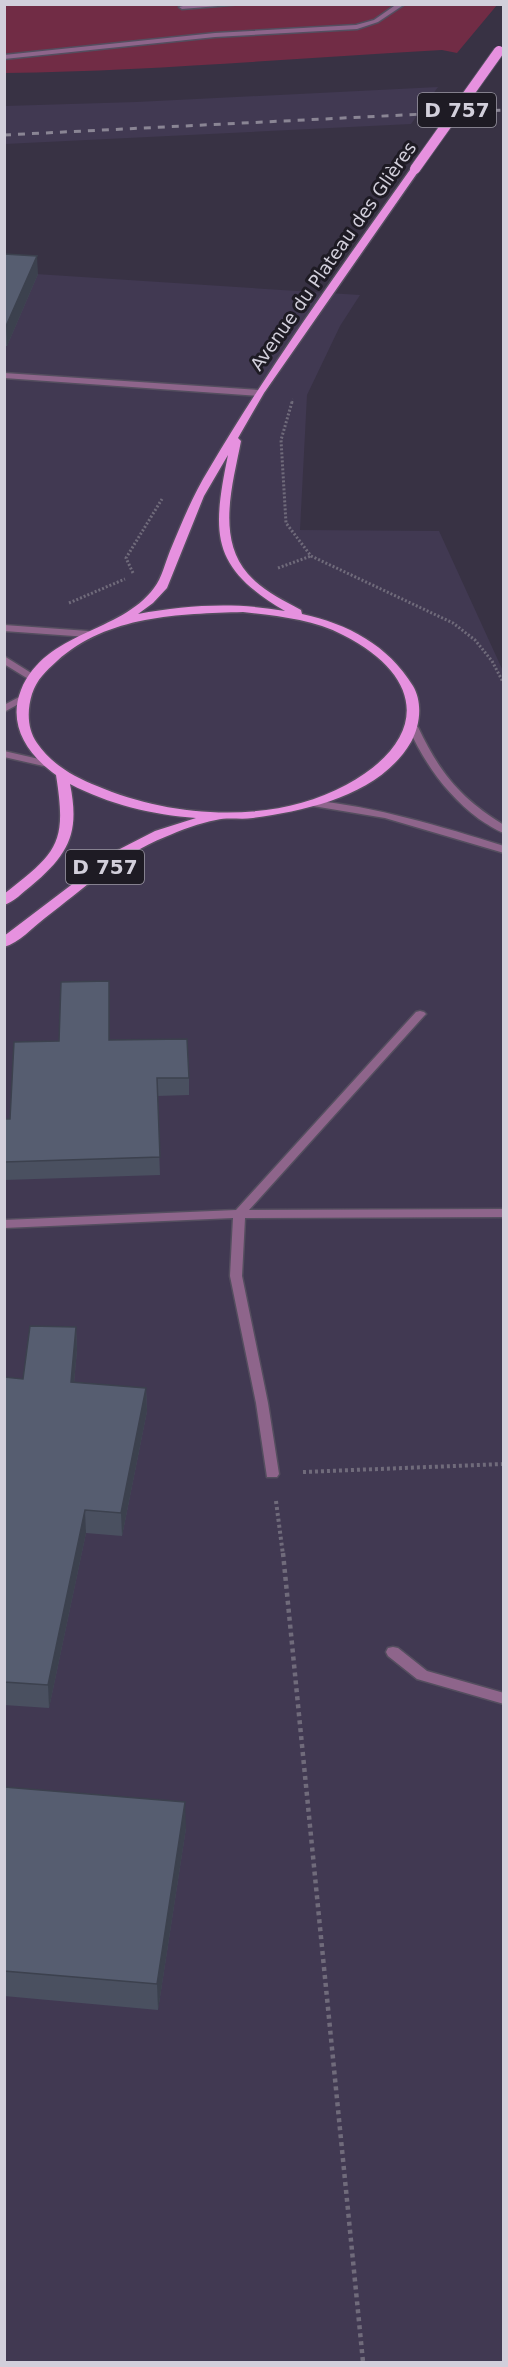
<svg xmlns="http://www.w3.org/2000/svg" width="508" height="2367" font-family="'DejaVu Sans',sans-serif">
<rect width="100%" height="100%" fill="#383244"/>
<g fill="#413952">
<path d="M 438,87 L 411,124 L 5,144 L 5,106 L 136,102 Z"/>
<path d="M 5,272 L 360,295 L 340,326 L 307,395 L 300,530 L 439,531 L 503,671 L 503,2362 L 5,2362 Z"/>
</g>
<path fill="#712c45" d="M 4,5 L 497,5 L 457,53 L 442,50 C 296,58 151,71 5,73 Z"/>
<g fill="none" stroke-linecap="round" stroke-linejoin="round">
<g stroke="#544e5f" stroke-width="3">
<g id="lane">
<path d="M 191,4 L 242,4 L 182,9 L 179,7 Z"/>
<path d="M 397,4 L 405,4 L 378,22 L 357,29 L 215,37 L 4,59 L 4,55 L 215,33 L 356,25 L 374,20 Z"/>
<path d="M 4,373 L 259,390 L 263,393 L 259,396 L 4,378 Z"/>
<path d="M 393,1647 L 398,1648 L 427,1671 L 504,1693 L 504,1704 L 417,1679 L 388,1656 L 386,1652 L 388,1648 Z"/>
</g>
</g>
<g stroke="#544e5f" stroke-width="3">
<g id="street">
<path d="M 4,625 L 88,631 L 93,634 L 88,637 L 4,631 Z"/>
<path d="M 4,656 L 36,676 L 36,680 L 30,680 L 4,664 Z"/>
<path d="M 23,695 L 28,698 L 26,700 L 4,712 L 4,705 Z"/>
<path d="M 413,724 L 418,727 C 439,772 461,799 504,825 L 504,833 C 495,830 487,824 479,819 C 446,794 425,764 408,727 Z"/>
<path d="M 4,751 L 52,762 L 53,764 L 48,767 L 4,757 Z"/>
<path d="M 311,800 C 377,807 440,826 504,846 L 504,853 L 385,818 L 307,805 L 306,803 Z"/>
<path d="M 420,1011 L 424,1012 L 426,1014 L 424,1016 L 249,1210 L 504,1209 L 504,1217 L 245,1218 L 242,1276 L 268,1403 L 279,1474 L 277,1477 L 267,1477 L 256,1403 L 230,1276 L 233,1218 L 4,1228 L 4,1220 L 236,1210 L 416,1012 Z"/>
</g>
</g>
<g stroke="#544e5f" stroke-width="3">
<path id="primary" d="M 412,167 L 420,169 L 264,393 L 238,438 L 241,441 C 233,484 216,537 248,574 C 262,590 283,600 301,610 L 302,614 C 348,624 388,645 413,686 C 423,703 420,726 411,742 C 380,795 309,810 253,818 C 241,820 228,817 216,820 C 200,823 181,830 165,837 C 120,855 83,889 45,918 C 33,927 19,943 4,947 L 4,936 L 116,851 L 155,831 L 196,818 C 153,815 108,804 70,784 C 80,833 69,854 31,886 C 23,892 14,902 4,905 L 4,894 C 58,852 67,844 56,775 C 28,755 7,725 21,690 C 46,630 120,634 154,588 C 162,578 165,563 170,551 C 182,522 193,495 209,469 C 271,364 342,266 412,167 ZM 228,455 C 212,534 210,567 285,611 C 235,602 187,605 138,614 L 153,603 L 167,588 L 204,496 ZM 243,612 C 276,616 313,619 343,635 C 426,677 429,740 346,785 C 272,825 172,818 97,786 C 74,777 51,764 37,743 C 27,729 27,710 32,694 C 37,679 46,671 57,661 C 108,615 179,614 243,612 Z"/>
</g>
<path stroke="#706b7b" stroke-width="2" stroke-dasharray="2 2" stroke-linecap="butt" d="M 292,403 L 293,399"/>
<g stroke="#706b7b" stroke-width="3" stroke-dasharray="2 2" stroke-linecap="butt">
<path d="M 292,402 L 281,440 L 286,523 L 311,556 L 453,623 L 475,640 L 492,661 L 504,684"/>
<path d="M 278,568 L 311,556"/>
<path d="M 133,573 L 126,558 L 162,499"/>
<path d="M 69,603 L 125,579"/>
</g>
<g stroke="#706b7b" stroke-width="4" stroke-dasharray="3 3" stroke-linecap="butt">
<path d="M 303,1472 L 504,1464"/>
<path d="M 276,1501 L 283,1555"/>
</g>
<path stroke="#706b7b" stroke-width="4.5" stroke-dasharray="4 4" stroke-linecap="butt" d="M 283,1553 L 363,2362"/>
<use href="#lane" fill="#8e658b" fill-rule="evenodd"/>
<use href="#street" fill="#8e658b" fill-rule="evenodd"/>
<use href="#primary" fill="#e691df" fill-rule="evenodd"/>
<path stroke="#8a8594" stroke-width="3" stroke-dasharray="7 7" stroke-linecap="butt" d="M 4,135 L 504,110"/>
<g stroke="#544e5f" stroke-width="12" stroke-linecap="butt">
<path id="primary-bridge" d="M 415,169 L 499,51"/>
</g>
<use href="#primary-bridge" stroke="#e691df" stroke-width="10"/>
</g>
<g fill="#4a5060">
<path d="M 4,254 L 38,274 L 7,346 L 4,346 Z"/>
<path d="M 109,981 L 109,1040 L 189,1078 L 189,1095 L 157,1096 L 160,1175 L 4,1180 L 4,1119 L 10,1119 Z"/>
<path d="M 76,1327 L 77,1350 L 74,1383 L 146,1388 L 147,1411 L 122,1536 L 86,1533 L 49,1708 L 4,1705 L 4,1377 L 23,1379 Z"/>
<path d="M 4,1787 L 186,1828 L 158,2010 L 4,1996 Z"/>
</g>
<g fill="#3c414e">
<path d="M 37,256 L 38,274 L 7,346 L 6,326 Z"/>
<path d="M 76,1327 L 77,1350 L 72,1405 L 71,1382 Z"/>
<path d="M 146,1388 L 147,1411 L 122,1536 L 121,1513 Z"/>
<path d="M 85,1510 L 86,1533 L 49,1708 L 48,1685 Z"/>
<path d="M 185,1802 L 186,1828 L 158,2010 L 157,1984 Z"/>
</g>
<g fill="#565d70" stroke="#3c414e" stroke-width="1.5">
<path d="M 4,254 L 37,256 L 6,326 L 4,326 Z"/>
<path d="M 109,981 L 109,1040 L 187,1039 L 189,1078 L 157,1078 L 160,1157 L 4,1162 L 4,1119 L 10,1119 L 14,1042 L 59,1041 L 61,982 Z"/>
<path d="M 30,1326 L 76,1327 L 71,1382 L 146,1388 L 121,1513 L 85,1510 L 48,1685 L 4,1682 L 4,1377 L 23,1379 Z"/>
<path d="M 4,1787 L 185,1802 L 157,1984 L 4,1971 Z"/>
</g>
<g text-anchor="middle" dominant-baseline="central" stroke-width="6" stroke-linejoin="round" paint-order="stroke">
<g font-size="18" fill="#d2cfdb" stroke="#1e1b24">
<text transform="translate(333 256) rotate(-55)">Avenue du Plateau des Glières</text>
</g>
<g fill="#1e1b24" stroke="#9c99a4" stroke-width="1.5">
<rect x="418" y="93" width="78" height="34" rx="4.5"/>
<rect x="66" y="850" width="78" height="34" rx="4.5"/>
</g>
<g font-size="20" font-weight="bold" fill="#d2cfdb">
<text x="457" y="110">D 757</text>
<text x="105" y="867">D 757</text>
</g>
</g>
<rect width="508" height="2367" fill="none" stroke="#d2cfdb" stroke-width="12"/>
</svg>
